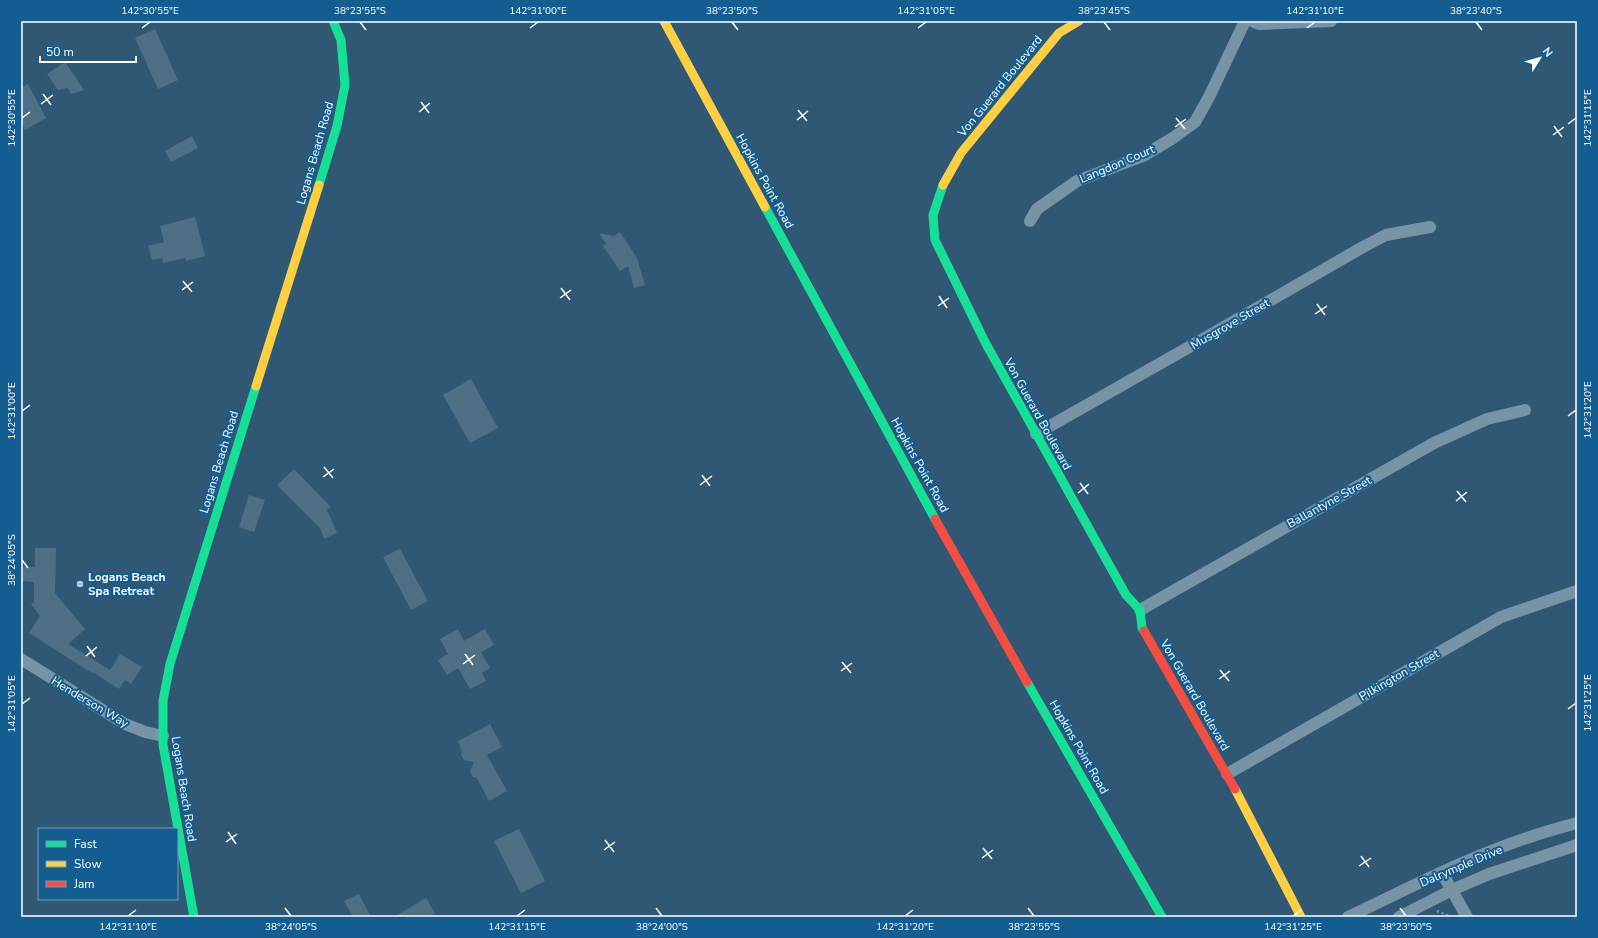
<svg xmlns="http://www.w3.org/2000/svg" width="1598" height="938" font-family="'Nunito Sans',sans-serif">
<rect width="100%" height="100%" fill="#305874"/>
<g fill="#4f6f85">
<path d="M 155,29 L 178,80 L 158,89 L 135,38 Z"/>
<path d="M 65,62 L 84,90 L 71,94 L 68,88 L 58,90 L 47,74 Z"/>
<path d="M 28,84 L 46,118 L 25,130 L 21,122 L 21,88 Z"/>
<path d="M 192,136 L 198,148 L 171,162 L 165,151 Z"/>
<path d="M 195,217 L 205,256 L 186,261 L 185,258 L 163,263 L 162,258 L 152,260 L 148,246 L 164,242 L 160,226 Z"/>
<path d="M 620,232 L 637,258 L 645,285 L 634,288 L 628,266 L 620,271 L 603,246 L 606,244 L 599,233 L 614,236 Z"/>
<path d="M 471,379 L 498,428 L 470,443 L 443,395 Z"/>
<path d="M 294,469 L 331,507 L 327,510 L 337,533 L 324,539 L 320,528 L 277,485 Z"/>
<path d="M 249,495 L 265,500 L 254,532 L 239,527 Z"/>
<path d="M 35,548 L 56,548 L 55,593 L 85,629 L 68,644 L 110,670 L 120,654 L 142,667 L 131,684 L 125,680 L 119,689 L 93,672 L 92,673 L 29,633 L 40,616 L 31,604 L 34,602 L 34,582 L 22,581 L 22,567 L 35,567 Z"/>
<path d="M 400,549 L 428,601 L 411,610 L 383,557 Z"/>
<path d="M 458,629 L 464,641 L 485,629 L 494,645 L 481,652 L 490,668 L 482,673 L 486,681 L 470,689 L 458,668 L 447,675 L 438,660 L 448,654 L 440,639 Z"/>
<path d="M 490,724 L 502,747 L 487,755 L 507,791 L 489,801 L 477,778 L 473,777 L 470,772 L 474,762 L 464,760 L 461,755 L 462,751 L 458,741 Z"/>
<path d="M 519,829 L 545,881 L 521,893 L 494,841 Z"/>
<path d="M 359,894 L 371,917 L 353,917 L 344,901 Z"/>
<path d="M 426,898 L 435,913 L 429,917 L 394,917 Z"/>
</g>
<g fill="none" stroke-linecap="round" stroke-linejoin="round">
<path stroke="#7794a7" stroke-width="2.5" stroke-dasharray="2 3" stroke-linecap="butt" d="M 1437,911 L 1447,915 L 1449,917"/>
<g stroke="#7794a7" stroke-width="12">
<path d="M 1252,21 L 1259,24 L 1331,21"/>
<path d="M 1030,221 L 1037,209 L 1077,181 L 1143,156 L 1173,138 L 1195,122 L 1209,97 L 1245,21"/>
<path d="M 1036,434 L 1205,338 L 1363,247 L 1386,235 L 1430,227"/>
<path d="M 1140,610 L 1434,443 L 1487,419 L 1525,410"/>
<path d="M 21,659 L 125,724 L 145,732 L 163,736"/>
<path d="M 1227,774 L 1501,617 L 1577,591"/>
<path d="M 1442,873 L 1467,917"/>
<path d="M 1348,917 C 1407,889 1470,856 1533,836 C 1547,831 1562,827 1577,823"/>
<path d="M 1399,917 L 1452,890 L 1489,874 L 1577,845"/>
</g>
<g stroke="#16e098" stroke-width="9">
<path d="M 319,185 L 337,126 L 345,85 L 341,40 L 333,21"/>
<path d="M 943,185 L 933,215 L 935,240 L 985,342 L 1126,595 L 1140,610 L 1142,628 L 1144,631"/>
<path d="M 765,207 L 935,519"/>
<path d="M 1027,682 L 1162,917"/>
<path d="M 194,917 L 163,745 L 163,701 L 170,664 L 256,386"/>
</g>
<g stroke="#ffcf43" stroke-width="9">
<path d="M 664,21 L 765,207"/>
<path d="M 943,185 L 961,153 L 1059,33 L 1079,21"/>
<path d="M 256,386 L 319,185"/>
<path d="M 1235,789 L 1301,917"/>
</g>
<g stroke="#f24e42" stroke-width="9">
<path d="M 935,519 L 1027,682"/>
<path d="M 1144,631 L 1235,789"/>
</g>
</g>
<path fill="none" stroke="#fff" stroke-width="1.5" d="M 360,22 L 366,30M 732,22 L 738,30M 1104,22 L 1110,30M 1476,22 L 1482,30M 142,28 L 150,22M 530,28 L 538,22M 918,28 L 926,22M 1307,28 L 1315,22M 43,94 L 51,105M 421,102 L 429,113M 41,104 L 53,95M 798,110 L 807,121M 419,112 L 430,103M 22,118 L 30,112M 1176,118 L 1185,129M 797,120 L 808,111M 1568,124 L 1576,118M 1554,126 L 1562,137M 1175,127 L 1186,119M 1553,135 L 1564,127M 183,281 L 192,292M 561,288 L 570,300M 182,290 L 193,282M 939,296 L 947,308M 560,298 L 571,290M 1317,304 L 1325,315M 938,306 L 949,298M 1315,314 L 1327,306M 22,411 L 30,405M 1568,416 L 1576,410M 324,467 L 333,478M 702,475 L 710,486M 323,477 L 334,469M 1080,483 L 1088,494M 700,485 L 712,476M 1457,491 L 1466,502M 1078,493 L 1089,484M 1456,501 L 1467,492M 22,560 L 28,568M 87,646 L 95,657M 465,654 L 473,665M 86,656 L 97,647M 842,662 L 851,673M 463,664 L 475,655M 1220,670 L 1229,681M 841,671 L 852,663M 1219,679 L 1230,671M 22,704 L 30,698M 1568,709 L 1576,703M 228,832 L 236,844M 605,840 L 614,852M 226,842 L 237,834M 983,848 L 992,859M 604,850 L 615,842M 1361,856 L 1369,867M 982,858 L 993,850M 1359,866 L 1371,858M 285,908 L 291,916M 656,908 L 662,916M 1028,908 L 1034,916M 1400,908 L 1406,916M 128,916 L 136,910M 517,916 L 525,910M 905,916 L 913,910M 1293,916 L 1301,910"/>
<circle fill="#b7c5ce" stroke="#145d90" stroke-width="1.5" cx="80" cy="584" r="4"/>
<g text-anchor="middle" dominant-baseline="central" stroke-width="4" stroke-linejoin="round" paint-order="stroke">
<g font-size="12" fill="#fff" stroke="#145d90">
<text transform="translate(1000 86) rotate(-51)">Von Guerard Boulevard</text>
<text transform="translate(315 153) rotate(-74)">Logans Beach Road</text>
<text transform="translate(1117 164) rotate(-23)">Langdon Court</text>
<text transform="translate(765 181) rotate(61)">Hopkins Point Road</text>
<text transform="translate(1230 324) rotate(-30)">Musgrove Street</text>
<text transform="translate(1038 414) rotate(61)">Von Guerard Boulevard</text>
<text transform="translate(219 462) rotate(-73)">Logans Beach Road</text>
<text transform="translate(920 465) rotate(61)">Hopkins Point Road</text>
<text transform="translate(1329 502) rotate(-29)">Ballantyne Street</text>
<text transform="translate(1399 675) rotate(-30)">Pilkington Street</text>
<text transform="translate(1195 695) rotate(60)">Von Guerard Boulevard</text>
<text transform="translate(90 702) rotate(31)">Henderson Way</text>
<text transform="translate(1079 747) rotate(60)">Hopkins Point Road</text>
<text transform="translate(184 789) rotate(81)">Logans Beach Road</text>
<text transform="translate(1461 866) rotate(-23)">Dalrymple Drive</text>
</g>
<g font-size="12" font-weight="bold" fill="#fff" stroke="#145d90" text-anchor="start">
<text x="88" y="577">Logans Beach<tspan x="88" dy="14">Spa Retreat</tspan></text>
</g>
</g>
<rect width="1598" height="938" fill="none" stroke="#145d90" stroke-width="44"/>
<rect x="38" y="828" width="140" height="72" fill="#145d90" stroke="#729ebc"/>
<rect x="46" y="841" width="20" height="6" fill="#16e098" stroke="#729ebc"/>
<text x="74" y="848" font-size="12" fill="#ffffff">Fast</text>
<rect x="46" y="861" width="20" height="6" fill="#ffcf43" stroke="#729ebc"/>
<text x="74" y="868" font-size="12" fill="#ffffff">Slow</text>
<rect x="46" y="881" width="20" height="6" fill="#f24e42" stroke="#729ebc"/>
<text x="74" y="888" font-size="12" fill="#ffffff">Jam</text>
<g transform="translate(1540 58) rotate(53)" stroke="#145d90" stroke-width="3" paint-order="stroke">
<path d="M0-3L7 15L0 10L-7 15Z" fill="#ffffff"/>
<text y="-6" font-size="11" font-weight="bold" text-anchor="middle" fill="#ffffff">N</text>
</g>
<path d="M40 56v6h96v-6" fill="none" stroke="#ffffff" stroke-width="2"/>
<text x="46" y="56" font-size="12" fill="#ffffff" stroke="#145d90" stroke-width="3" paint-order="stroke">50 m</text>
<rect x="22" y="22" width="1554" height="894" fill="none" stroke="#fff" stroke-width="1.5"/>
<g font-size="10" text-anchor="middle" fill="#fff">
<text x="150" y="14">142°30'55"E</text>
<text x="360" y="14">38°23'55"S</text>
<text x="538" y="14">142°31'00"E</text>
<text x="732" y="14">38°23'50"S</text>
<text x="926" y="14">142°31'05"E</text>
<text x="1104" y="14">38°23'45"S</text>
<text x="1315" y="14">142°31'10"E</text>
<text x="1476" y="14">38°23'40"S</text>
<text transform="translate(1587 118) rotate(-90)" y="4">142°31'15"E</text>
<text transform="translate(11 118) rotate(-90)" y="4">142°30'55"E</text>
<text transform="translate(1587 410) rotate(-90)" y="4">142°31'20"E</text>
<text transform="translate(11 411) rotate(-90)" y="4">142°31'00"E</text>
<text transform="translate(11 560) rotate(-90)" y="4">38°24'05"S</text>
<text transform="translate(1587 703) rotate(-90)" y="4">142°31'25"E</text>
<text transform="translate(11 704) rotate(-90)" y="4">142°31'05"E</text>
<text x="128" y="930">142°31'10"E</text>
<text x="291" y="930">38°24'05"S</text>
<text x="517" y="930">142°31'15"E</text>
<text x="662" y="930">38°24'00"S</text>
<text x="905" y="930">142°31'20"E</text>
<text x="1034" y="930">38°23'55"S</text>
<text x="1293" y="930">142°31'25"E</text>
<text x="1406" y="930">38°23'50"S</text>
</g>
</svg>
